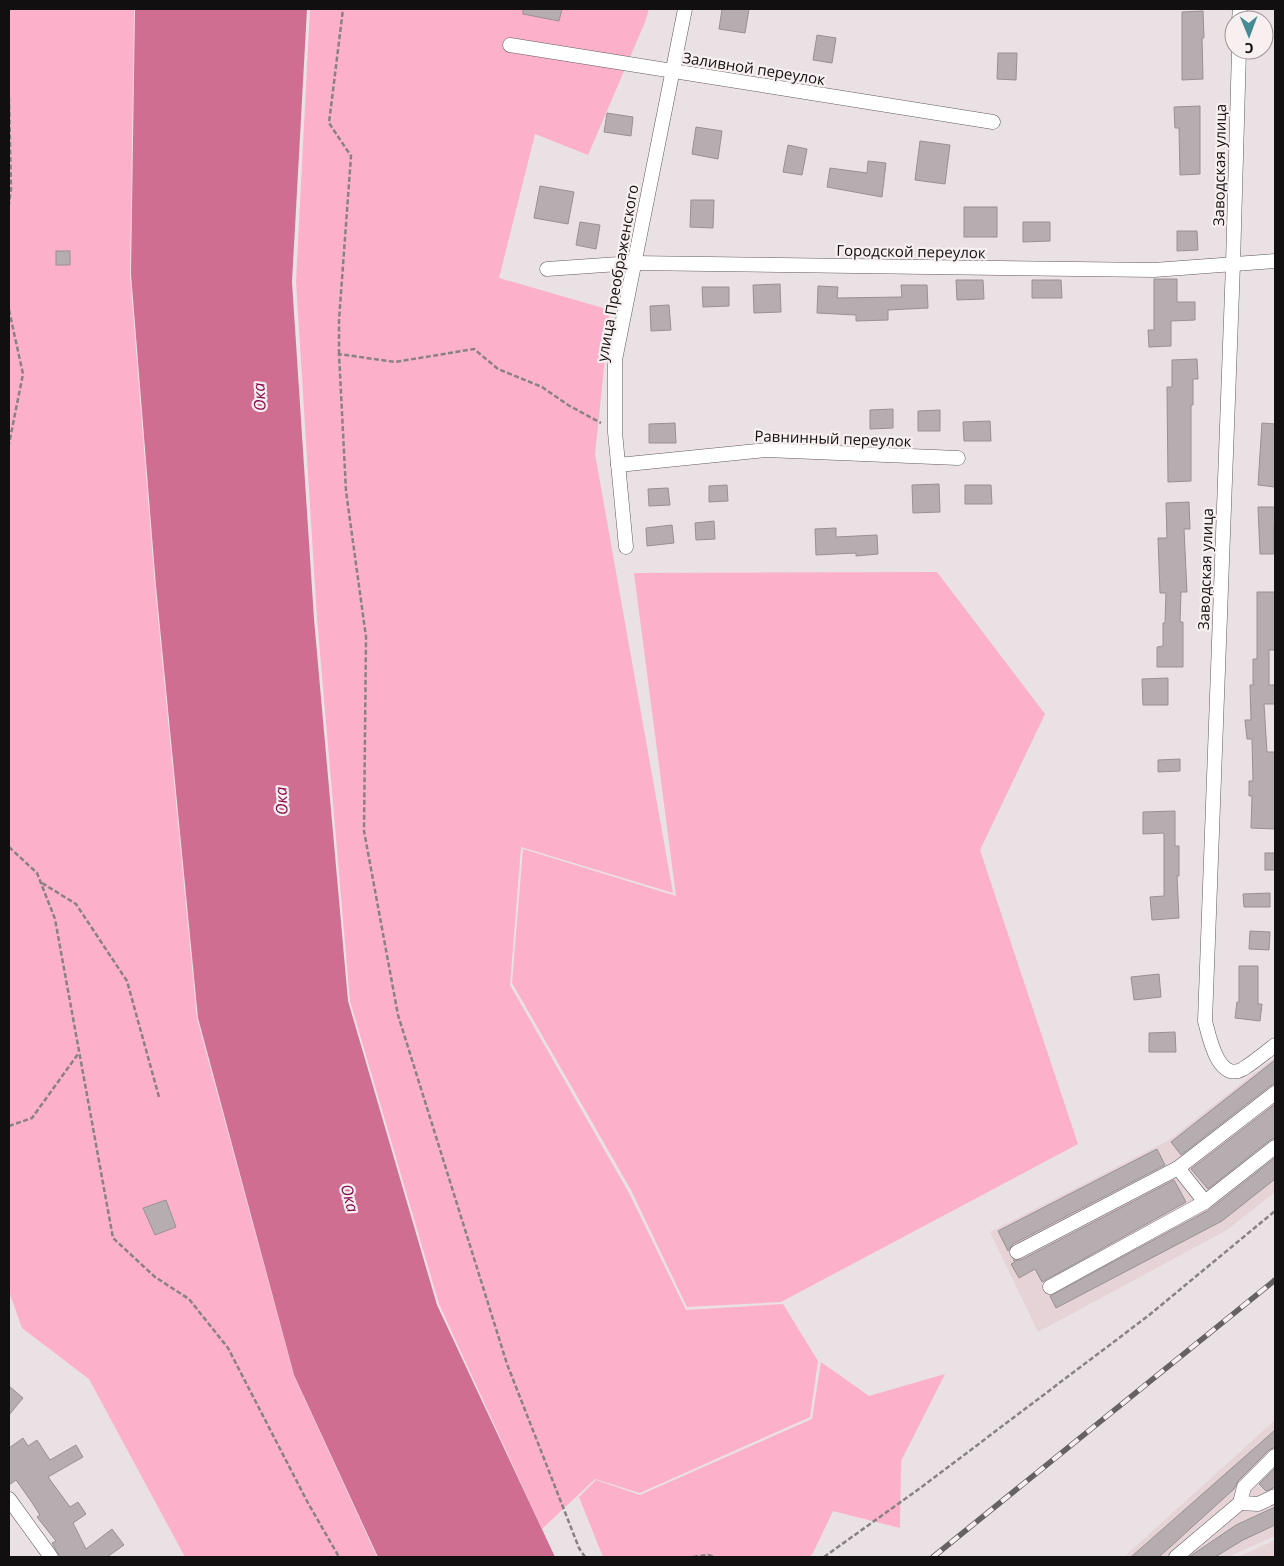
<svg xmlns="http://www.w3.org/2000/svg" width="1284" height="1566" font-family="'Open Sans',sans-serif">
<rect width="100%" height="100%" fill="#eae1e4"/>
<g fill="#e5d3d8">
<path d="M 1275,1057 L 1275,1192 L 1227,1230 L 1038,1332 L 990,1232 L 1169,1140 Z"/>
<path d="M 1275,1420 L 1275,1536 L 1228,1557 L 1124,1557 Z"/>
<path d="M 1275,1540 L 1275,1557 L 1238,1557 Z"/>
</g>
<g fill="#fcb0c9">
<path d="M 9,9 L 134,9 L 130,275 L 155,587 L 197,1019 L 294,1376 L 377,1557 L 185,1557 L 89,1379 L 22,1328 L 9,1291 Z"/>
<path d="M 310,9 L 649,9 L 645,22 L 588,155 L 535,134 L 499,278 L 610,310 L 595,454 L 673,893 L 521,847 L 510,985 L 629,1193 L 686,1310 L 783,1304 L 818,1361 L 810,1417 L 640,1493 L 595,1479 L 542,1529 L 439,1304 L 350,1001 L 317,618 L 296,281 Z"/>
<path d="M 937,572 L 1045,714 L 980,850 L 1078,1144 L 781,1302 L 687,1307 L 631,1190 L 512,983 L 523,849 L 676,896 L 634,573 Z"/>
<path d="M 821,1362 L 869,1396 L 945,1374 L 901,1461 L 900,1528 L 833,1511 L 812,1555 L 808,1557 L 603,1557 L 579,1497 L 596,1480 L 640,1495 L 812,1419 Z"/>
</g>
<path fill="#d06e92" d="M 135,9 L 307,9 L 292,282 L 314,619 L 348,1001 L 437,1305 L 555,1557 L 378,1557 L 294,1375 L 198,1018 L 156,586 L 131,274 Z"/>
<g fill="#b6adb0" stroke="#989092">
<path d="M 523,9 L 562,9 L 559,21 L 523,14 Z"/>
<path d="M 722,9 L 749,9 L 745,33 L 719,29 Z"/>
<path d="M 1203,11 L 1204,38 L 1202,38 L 1203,79 L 1182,80 L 1182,12 Z"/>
<path d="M 817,35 L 836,38 L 832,63 L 813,60 Z"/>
<path d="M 998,53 L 1017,53 L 1016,80 L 997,79 Z"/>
<path d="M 1200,106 L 1200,174 L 1180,175 L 1179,128 L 1175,128 L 1174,107 Z"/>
<path d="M 607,113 L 633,117 L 631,136 L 604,132 Z"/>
<path d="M 696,127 L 722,131 L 718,159 L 692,154 Z"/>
<path d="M 920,141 L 950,145 L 945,184 L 915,180 Z"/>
<path d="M 788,145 L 807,149 L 802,175 L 783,172 Z"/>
<path d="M 868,161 L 886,163 L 882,197 L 827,187 L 830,168 L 867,173 Z"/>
<path d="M 540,186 L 574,192 L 568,224 L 534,218 Z"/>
<path d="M 691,200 L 714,200 L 713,228 L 690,227 Z"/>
<rect x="964" y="207" width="33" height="30"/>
<path d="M 580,222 L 600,225 L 596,249 L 576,245 Z"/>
<path d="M 1023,222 L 1050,222 L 1050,241 L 1023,242 Z"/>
<path d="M 1177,231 L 1197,231 L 1198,250 L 1177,251 Z"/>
<rect x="56" y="251" width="14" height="14"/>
<path d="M 1154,279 L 1177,279 L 1177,302 L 1195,302 L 1195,320 L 1171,321 L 1171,346 L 1149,347 L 1148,330 L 1154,330 Z"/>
<path d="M 956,280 L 983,280 L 984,299 L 957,300 Z"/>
<path d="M 1032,280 L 1061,280 L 1062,298 L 1032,298 Z"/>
<path d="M 780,284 L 781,312 L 754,313 L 753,285 Z"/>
<path d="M 901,285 L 927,285 L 928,308 L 888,310 L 888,320 L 856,321 L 856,315 L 817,313 L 818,286 L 838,287 L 837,298 L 902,297 Z"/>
<path d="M 702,287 L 729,287 L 729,306 L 703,307 Z"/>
<path d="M 669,305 L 671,330 L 651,331 L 650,306 Z"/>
<path d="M 1197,359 L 1198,379 L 1193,379 L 1193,405 L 1191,405 L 1191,481 L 1168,482 L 1167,387 L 1172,387 L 1172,360 Z"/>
<path d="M 893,409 L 893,428 L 870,429 L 870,410 Z"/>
<path d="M 940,410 L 940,431 L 918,431 L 918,411 Z"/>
<path d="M 990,421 L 991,441 L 964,441 L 963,422 Z"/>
<path d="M 675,423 L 676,443 L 649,443 L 649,424 Z"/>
<path d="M 1262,423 L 1275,424 L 1275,487 L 1258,485 Z"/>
<path d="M 939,484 L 940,512 L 913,513 L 912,485 Z"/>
<path d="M 727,485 L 728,501 L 709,502 L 709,486 Z"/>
<path d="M 965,485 L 991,485 L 992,504 L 965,504 Z"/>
<path d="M 668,488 L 670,505 L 649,506 L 648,489 Z"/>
<path d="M 1189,502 L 1190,529 L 1184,529 L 1187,592 L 1181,592 L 1180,622 L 1183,622 L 1183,667 L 1157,667 L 1157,647 L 1163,646 L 1163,623 L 1165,623 L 1166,593 L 1160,593 L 1158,538 L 1167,538 L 1166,503 Z"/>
<path d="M 1258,507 L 1275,507 L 1275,525 L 1274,525 L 1274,554 L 1260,554 Z"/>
<path d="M 714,521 L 715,539 L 696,540 L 695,523 Z"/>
<path d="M 672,525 L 674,543 L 647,546 L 646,528 Z"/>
<path d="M 836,528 L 836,537 L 877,535 L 878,554 L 856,556 L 856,553 L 816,555 L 815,529 Z"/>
<path d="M 1257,592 L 1275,592 L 1275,650 L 1269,650 L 1269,685 L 1275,685 L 1275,704 L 1264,704 L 1267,752 L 1275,752 L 1275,829 L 1251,828 L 1252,796 L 1249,796 L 1249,781 L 1253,781 L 1252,739 L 1247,739 L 1245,720 L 1251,720 L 1250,685 L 1253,685 L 1253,659 L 1257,659 Z"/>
<path d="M 1168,678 L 1168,705 L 1143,705 L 1142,679 Z"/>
<path d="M 1180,759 L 1180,771 L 1158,772 L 1158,760 Z"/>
<path d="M 1175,811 L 1175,846 L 1179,846 L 1179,876 L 1177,876 L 1179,918 L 1152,920 L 1150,897 L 1164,896 L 1164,833 L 1143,834 L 1143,812 Z"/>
<rect x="1265" y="853" width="10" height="17"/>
<path d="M 1270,893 L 1270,907 L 1244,907 L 1243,894 Z"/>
<path d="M 1250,931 L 1270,932 L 1269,950 L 1249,949 Z"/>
<path d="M 1239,966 L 1258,966 L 1258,1004 L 1262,1004 L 1260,1021 L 1235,1018 L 1237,1002 L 1239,1002 Z"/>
<path d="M 1159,974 L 1161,997 L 1134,1000 L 1131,977 Z"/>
<path d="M 1175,1032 L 1176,1052 L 1149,1052 L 1149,1033 Z"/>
<path d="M 1275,1060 L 1275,1084 L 1270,1086 L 1181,1155 L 1171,1142 Z"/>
<path d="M 1275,1104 L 1275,1138 L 1270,1140 L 1208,1189 L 1191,1169 Z"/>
<path d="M 1157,1149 L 1165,1165 L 1013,1244 L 1008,1251 L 998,1231 Z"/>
<path d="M 1275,1158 L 1275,1179 L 1222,1221 L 1056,1308 L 1050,1296 L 1209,1210 Z"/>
<path d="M 1174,1180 L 1186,1202 L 1044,1281 L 1042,1282 L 1035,1269 L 1019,1278 L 1011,1264 L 1015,1262 L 1013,1260 L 1021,1260 Z"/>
<path d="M 166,1200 L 176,1227 L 155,1235 L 143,1208 Z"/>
<path d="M 9,1386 L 23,1398 L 9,1415 Z"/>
<path d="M 1275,1430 L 1275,1447 L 1269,1450 L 1238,1481 L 1234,1489 L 1159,1557 L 1131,1557 Z"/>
<path d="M 23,1438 L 28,1446 L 37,1440 L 50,1460 L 76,1445 L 83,1457 L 48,1477 L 70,1507 L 78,1502 L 86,1514 L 73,1523 L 86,1549 L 112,1529 L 124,1545 L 107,1557 L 60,1557 L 52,1543 L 56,1541 L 37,1517 L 40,1515 L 31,1501 L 16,1480 L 9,1485 L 9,1448 Z"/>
<path d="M 1275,1468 L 1275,1487 L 1266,1491 L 1259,1484 Z"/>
<path d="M 1275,1507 L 1275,1525 L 1243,1540 L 1215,1557 L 1189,1557 L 1236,1525 Z"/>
</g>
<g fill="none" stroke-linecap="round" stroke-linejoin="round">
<g stroke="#625a5d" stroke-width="15">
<g id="minor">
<path d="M 1239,20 L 1240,9"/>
<path d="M 510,45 L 993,122"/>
<path d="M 1239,50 L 1233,264 L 1205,1021 C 1209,1036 1218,1083 1243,1069 C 1254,1062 1265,1053 1275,1045"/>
<path d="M 547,269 L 633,263 L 1154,270 L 1275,261"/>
<path d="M 618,465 L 766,450 L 958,458"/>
<path d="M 626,547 L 615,432 L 615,360 L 685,9"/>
<path d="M 1178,1168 L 1205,1202"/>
<path d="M 1017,1252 L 1178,1168 L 1275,1093"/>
<path d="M 1050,1287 L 1205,1202 L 1275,1147"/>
<path d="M 1275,1456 L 1244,1487 L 1240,1503 L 1258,1504 L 1275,1496"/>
<path d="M 9,1499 L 51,1557"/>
<path d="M 1176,1557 L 1240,1503"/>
</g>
</g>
<g stroke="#888284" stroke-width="2.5" stroke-dasharray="5 2.5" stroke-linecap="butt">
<path d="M 9,97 L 11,189 L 9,204"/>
<path d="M 9,310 L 23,374 L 9,444"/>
<path d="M 339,354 L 339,320 L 351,156 L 329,123 L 343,9"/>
<path d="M 9,847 L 37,873 L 55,919 L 113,1238 L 155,1277 L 189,1299 L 228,1348 L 308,1503 L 339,1557"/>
<path d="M 42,883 L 76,904 L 127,981 L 159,1097"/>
<path d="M 9,1126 L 32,1118 L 78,1054"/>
<path d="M 585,1557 L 579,1548 L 507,1364 L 398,1015 L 364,831 L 366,637 L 346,491 L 339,354 L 395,362 L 474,349 L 498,369 L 542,387 L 568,405 L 601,423"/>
<path d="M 693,1557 L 708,1555 L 715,1557"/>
<path d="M 824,1557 L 923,1486 L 1148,1316 L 1275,1211"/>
</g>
<use href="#minor" stroke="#fff" stroke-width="14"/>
<g stroke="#666163" stroke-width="5.5">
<path id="rail" d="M 933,1557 L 1275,1280"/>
</g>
<use href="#rail" stroke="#f8eff1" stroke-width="4" stroke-dasharray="11" stroke-linecap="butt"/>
</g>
<g text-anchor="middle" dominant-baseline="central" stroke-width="4.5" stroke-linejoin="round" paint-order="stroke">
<g font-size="15" fill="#110f0f" stroke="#f8eff1">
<text transform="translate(754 68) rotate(9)">Заливной переулок</text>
<text transform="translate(1219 165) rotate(-89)">Заводская улица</text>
<text transform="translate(911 251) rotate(1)">Городской переулок</text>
<text transform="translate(617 273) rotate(-80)">улица Преображенского</text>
<text transform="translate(833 438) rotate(2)">Равнинный переулок</text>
<text transform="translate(1205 569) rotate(-88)">Заводская улица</text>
</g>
<g font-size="16" font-style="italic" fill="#870b4a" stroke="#f8eff1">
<text transform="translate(259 397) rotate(-93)">Ока</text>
<text transform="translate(281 801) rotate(-93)">Ока</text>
<text transform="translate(350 1198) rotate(75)">Ока</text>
</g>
</g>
<rect width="1284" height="1566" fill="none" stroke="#110f0f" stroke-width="20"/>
<g transform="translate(1249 35) rotate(179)"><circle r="24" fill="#f8eff1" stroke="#9c9597"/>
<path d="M0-4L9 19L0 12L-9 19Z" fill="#458b96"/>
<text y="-8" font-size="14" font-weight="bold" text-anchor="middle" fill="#110f0f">С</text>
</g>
</svg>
